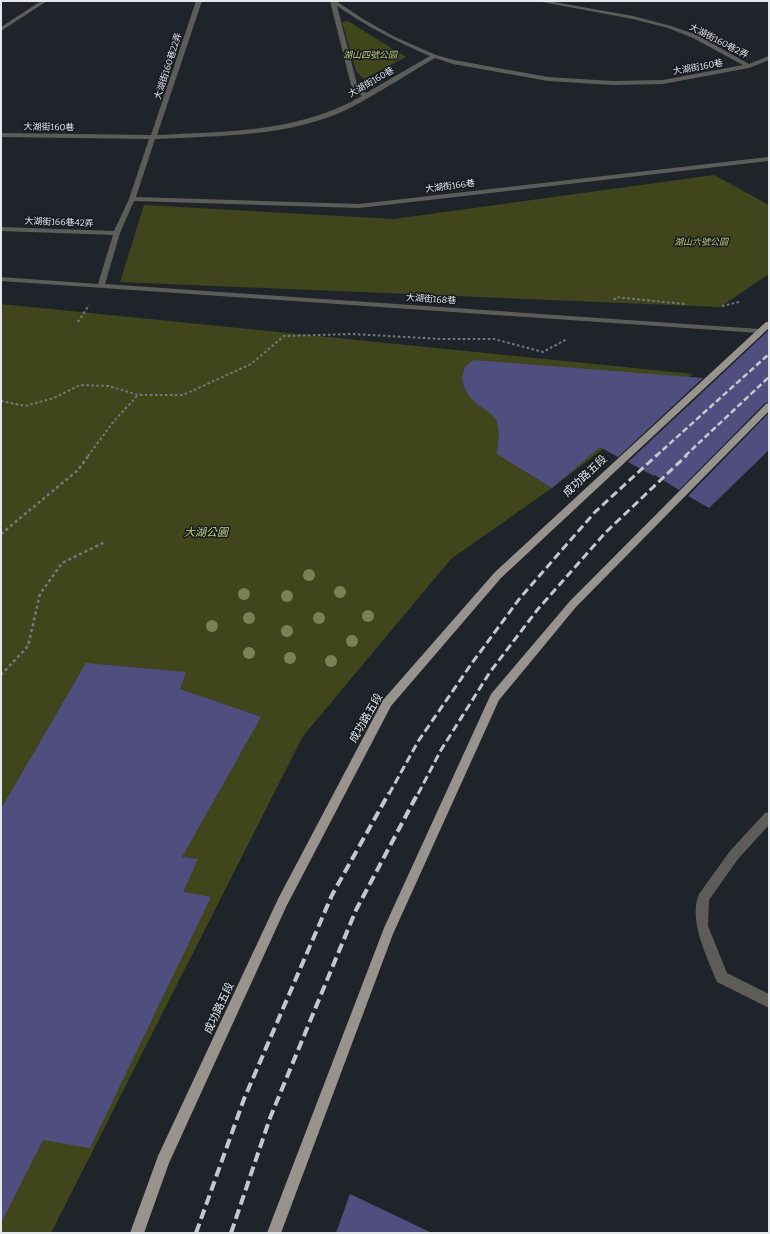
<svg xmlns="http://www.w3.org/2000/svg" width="770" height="1234" font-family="Bitter,'Noto Sans TC',serif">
<rect width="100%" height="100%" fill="#1f242a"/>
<g fill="#40451c">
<path d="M 348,21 L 406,57 L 364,79 L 356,71 L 342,22 Z"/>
<path d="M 714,175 L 769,205 L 769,274 L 720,307 L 120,282 L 144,205 L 394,219 Z"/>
<path d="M 1,304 L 693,374 L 641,420 L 552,488 L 451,559 L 303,736 L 51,1233 L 1,1233 Z"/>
</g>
<g fill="#504e7f">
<path d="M 769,330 L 769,402 L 765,403 L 679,490 L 655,475 L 654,476 L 628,462 Z"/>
<path d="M 473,360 L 703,378 L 618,457 L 600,447 L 552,488 L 497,454 L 499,434 L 497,421 L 490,413 L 478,405 L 469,396 L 464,387 L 462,378 L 465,367 Z"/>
<path d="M 769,413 L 769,450 L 709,508 L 688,496 Z"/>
<path d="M 86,663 L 186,672 L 180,689 L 261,717 L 182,857 L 198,859 L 183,892 L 211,897 L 90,1148 L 43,1140 L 1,1223 L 1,809 Z"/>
<path d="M 350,1194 L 432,1233 L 336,1233 Z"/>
</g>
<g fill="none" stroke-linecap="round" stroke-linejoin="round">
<g stroke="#767a80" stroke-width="2" stroke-dasharray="2.5 2.5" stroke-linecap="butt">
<path d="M 614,300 L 616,297 L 685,304"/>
<path d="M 722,306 L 739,302"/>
<path d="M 78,322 L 89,305"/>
<path d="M 1,401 L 25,406 L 54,398 L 80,385 L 109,386 L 138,395 L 183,395 L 251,364 L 284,336 L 352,334 L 442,339 L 494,339 L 543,352 L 567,339"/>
<path d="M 88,456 L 114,421 L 138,395"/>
</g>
<g stroke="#767a80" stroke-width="2.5" stroke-dasharray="3 3" stroke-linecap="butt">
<path d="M 1,534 L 78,470 L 89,455"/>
<path d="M 1,675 L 28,646 L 40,594 L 62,563 L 105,542"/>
</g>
<g fill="#5e5c58" fill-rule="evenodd">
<path d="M 41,1 L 47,1 L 1,31 L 1,27 Z"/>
<path d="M 196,1 L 202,1 L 157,135 C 229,131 297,133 362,96 L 351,85 L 330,1 L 336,1 L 363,19 L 395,37 L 436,55 L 454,60 L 548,77 L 613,81 L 663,80 L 743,65 L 693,38 L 668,28 L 633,19 L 537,1 L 548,1 L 633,16 L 671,26 L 697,35 L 749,64 L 769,56 L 769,60 L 749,68 L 663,84 L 613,85 L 548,81 L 453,64 L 435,58 C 406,75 377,94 348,109 C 290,137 218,136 155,139 L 136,197 L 359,204 L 769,157 L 769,161 L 359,208 L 134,201 L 120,233 L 105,284 L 759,329 L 763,331 L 759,333 L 1,281 L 1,277 L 98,284 L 113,235 L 1,231 L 1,227 L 114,231 L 129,199 L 149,139 L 1,137 L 1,133 L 151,135 ZM 337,6 C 366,26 397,42 430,56 L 366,93 L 357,84 Z"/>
<path d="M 769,812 L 769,825 L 738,859 L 709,900 L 708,926 L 727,973 L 769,994 L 769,1008 L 717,982 C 707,957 688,920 699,894 L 730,851 L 765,813 Z"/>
</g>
<g fill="#98938c" fill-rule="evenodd">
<path d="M 766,322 L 769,322 L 769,328 L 501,578 L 391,706 L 286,907 L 169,1163 L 144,1233 L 130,1233 L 158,1156 L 278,899 L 383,700 L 495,572 Z"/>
<path d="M 769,403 L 769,411 L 576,607 L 499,700 L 393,934 L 281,1233 L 267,1233 L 384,928 L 491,694 L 570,601 L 766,404 Z"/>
</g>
<g stroke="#c4c8cd" stroke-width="2.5" stroke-dasharray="6 3" stroke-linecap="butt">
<path d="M 656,456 L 769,354"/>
<path d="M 685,456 L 769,377"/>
</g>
<g stroke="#c4c8cd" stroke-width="3" stroke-dasharray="8 4" stroke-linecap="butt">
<path d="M 389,794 L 419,740 L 472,663 L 520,598 L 595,512 L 657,455"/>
<path d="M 418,794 L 441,750 L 490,672 L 538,609 L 606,532 L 687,455"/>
</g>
<g stroke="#c4c8cd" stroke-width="4" stroke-dasharray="10 5" stroke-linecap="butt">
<path d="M 196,1233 L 244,1099 L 332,895 L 389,793"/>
<path d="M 231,1233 L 270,1118 L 356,910 L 418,793"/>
</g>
</g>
<g fill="#798155">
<circle cx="309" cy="575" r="6"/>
<circle cx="340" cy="592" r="6"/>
<circle cx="244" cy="594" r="6"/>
<circle cx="287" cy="596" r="6"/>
<circle cx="368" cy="616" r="6"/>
<circle cx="249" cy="618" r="6"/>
<circle cx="319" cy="618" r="6"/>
<circle cx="212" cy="626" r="6"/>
<circle cx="287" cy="631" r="6"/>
<circle cx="352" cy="641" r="6"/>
<circle cx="249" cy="653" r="6"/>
<circle cx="290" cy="658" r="6"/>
<circle cx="331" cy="661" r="6"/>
</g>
<g text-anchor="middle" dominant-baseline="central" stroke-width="3" stroke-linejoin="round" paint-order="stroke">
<g font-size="9" fill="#e4e7ec" stroke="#161b21">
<text transform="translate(719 41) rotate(27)">大湖街160巷2弄</text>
<text transform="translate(168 66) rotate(-72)">大湖街160巷22弄</text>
<text transform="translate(698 67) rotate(-10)">大湖街160巷</text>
<text transform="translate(371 82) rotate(-30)">大湖街160巷</text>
<text transform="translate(49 127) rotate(1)">大湖街160巷</text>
<text transform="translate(450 186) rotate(-7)">大湖街166巷</text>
<text transform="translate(59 222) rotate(2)">大湖街166巷42弄</text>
<text transform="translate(431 299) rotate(4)">大湖街168巷</text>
</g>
<g font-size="9" font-style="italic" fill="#c3cd78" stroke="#161b21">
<text x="370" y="55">湖山四號公園</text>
<text x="701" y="242">湖山六號公園</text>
</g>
<g font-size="11" fill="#e4e7ec" stroke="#161b21">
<text transform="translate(585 476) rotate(-43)">成功路五段</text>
<text transform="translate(366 718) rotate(-60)">成功路五段</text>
<text transform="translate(219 1008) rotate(-65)">成功路五段</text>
</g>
<g font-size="11" font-style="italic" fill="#c3cd78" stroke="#161b21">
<text x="206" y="532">大湖公園</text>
</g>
</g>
<rect width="770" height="1234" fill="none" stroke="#e4e7ec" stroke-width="4"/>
</svg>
